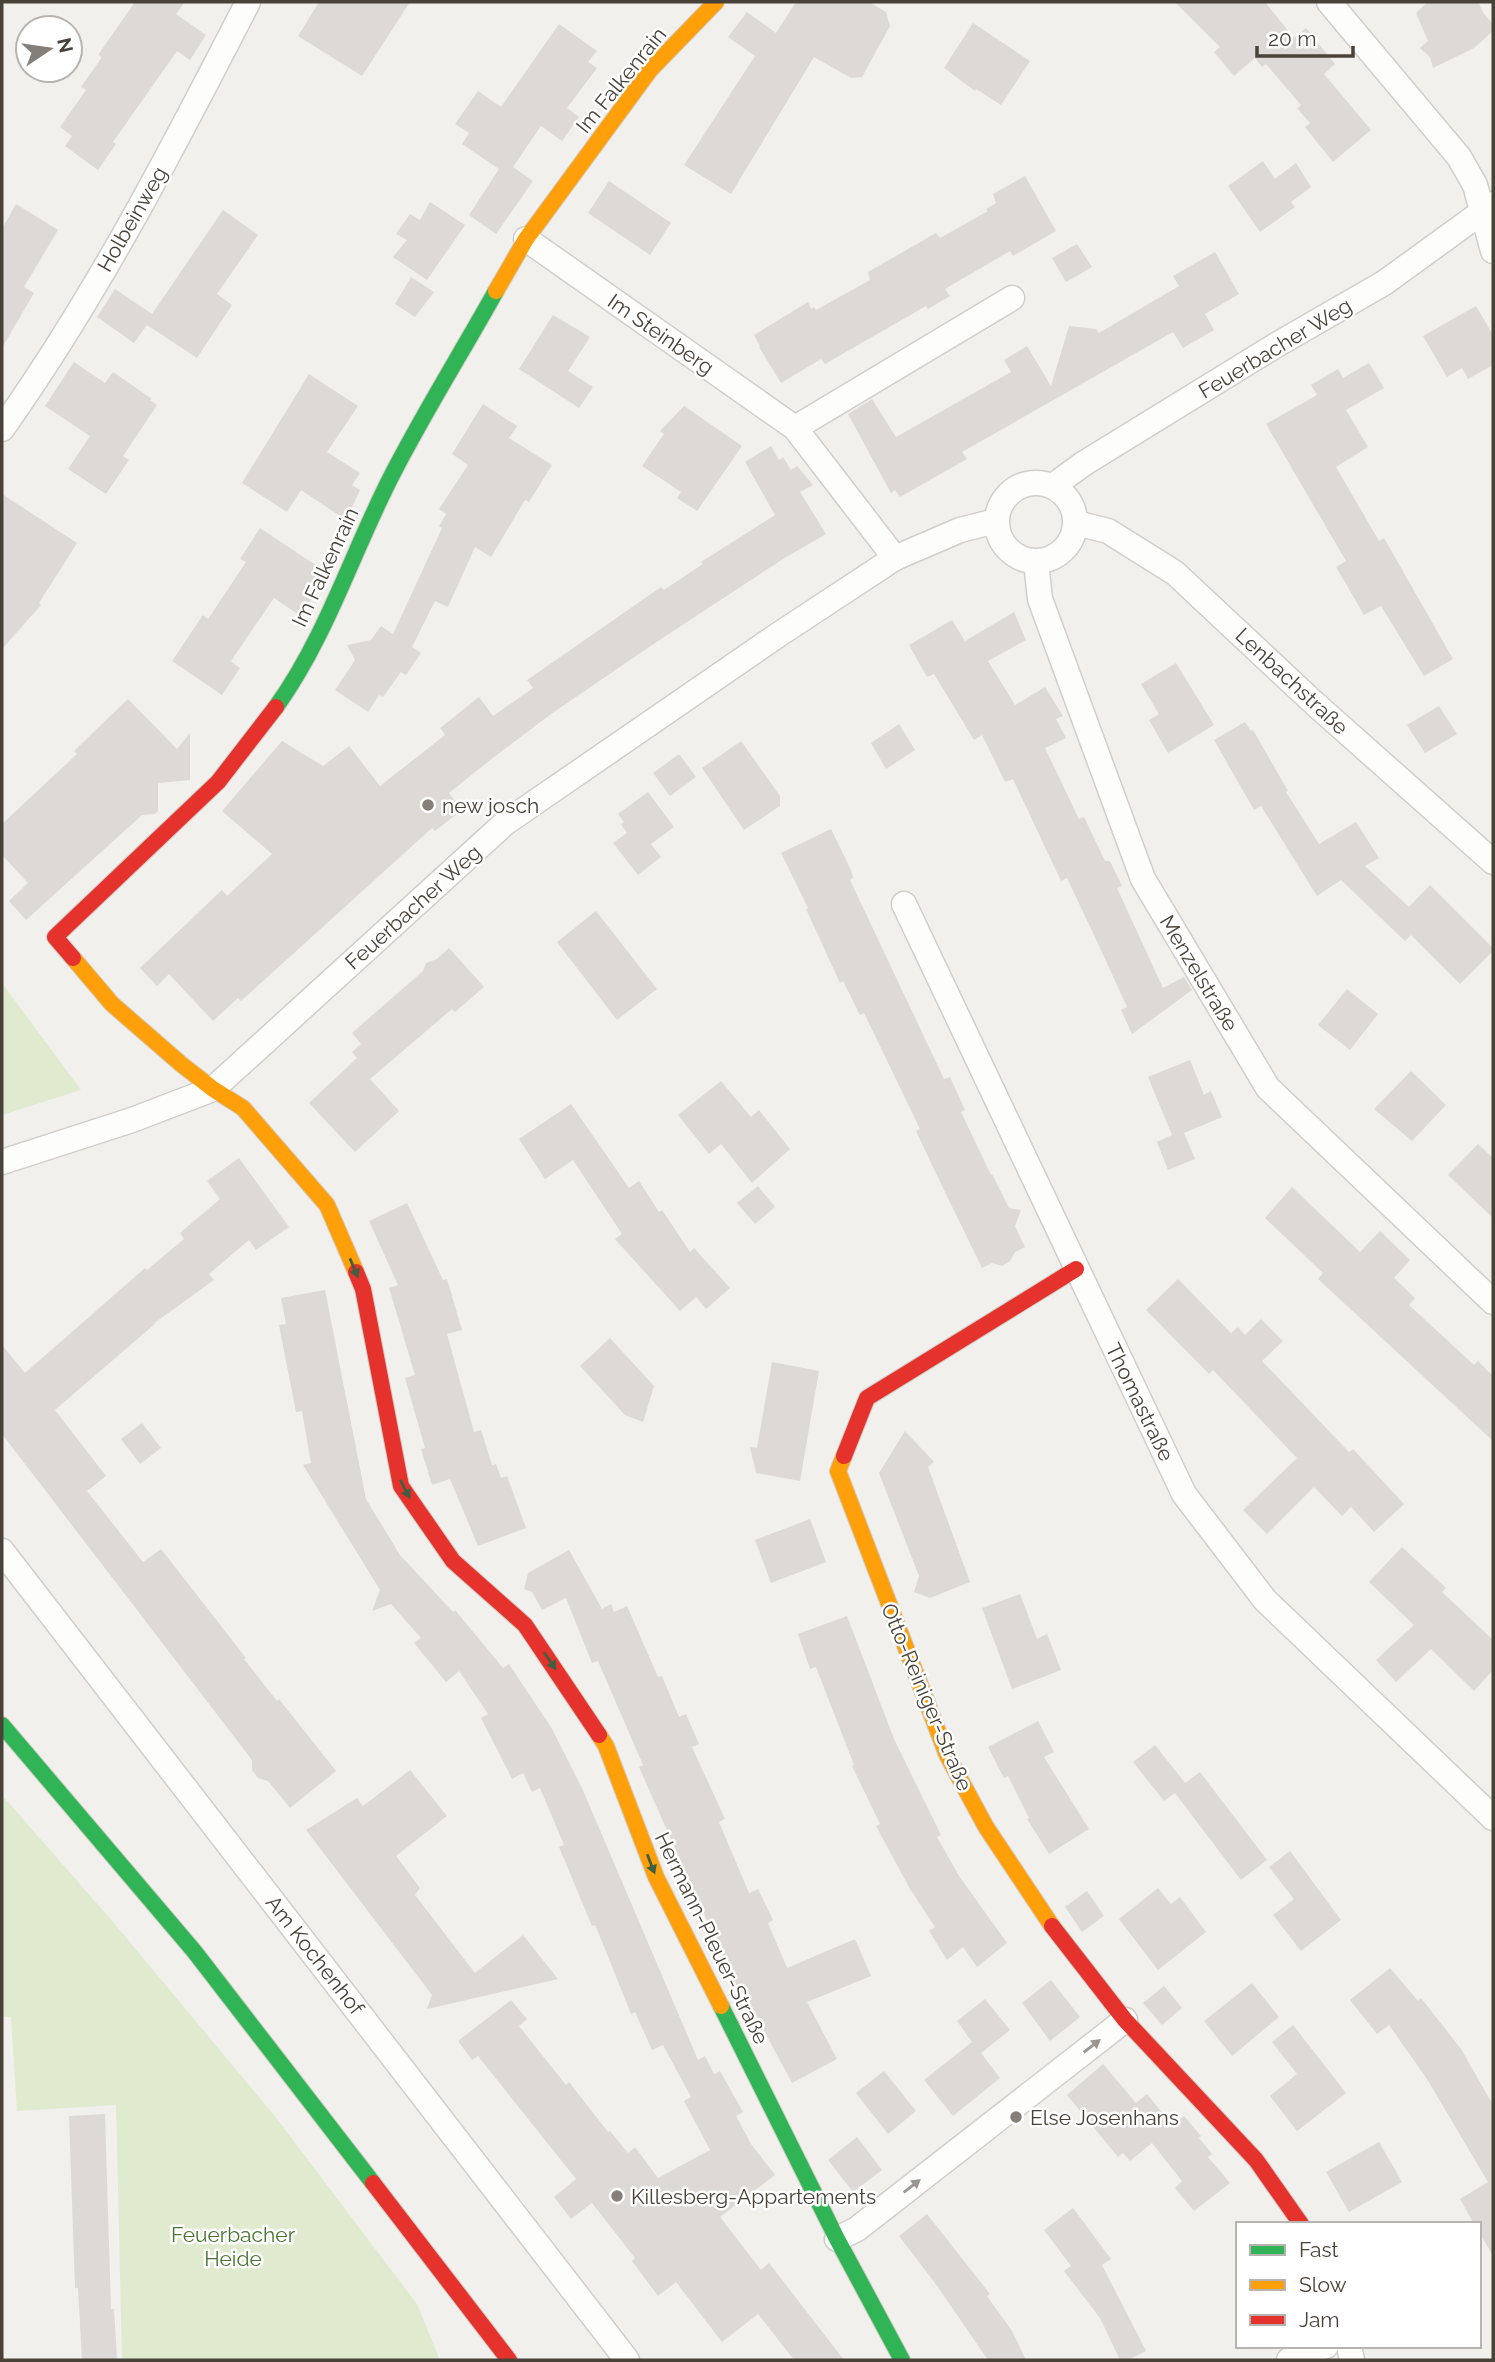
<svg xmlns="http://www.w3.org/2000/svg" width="1495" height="2362" font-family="Raleway,sans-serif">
<rect width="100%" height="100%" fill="#f2f0ed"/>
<g fill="#dfeacf">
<path d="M 2,983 L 81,1090 L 2,1115 Z"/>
<path d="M 2,1795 L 114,1923 L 274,2115 L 417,2304 L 440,2360 L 122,2360 L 116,2105 L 17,2111 L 11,2017 L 2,2017 Z"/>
</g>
<g fill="#dcd9d6">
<path d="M 135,2 L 185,2 L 176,14 L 206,35 L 190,60 L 177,51 L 113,142 L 116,144 L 98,170 L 65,146 L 72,136 L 60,127 L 86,90 L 81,87 L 102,57 L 98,55 Z"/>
<path d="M 319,2 L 410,2 L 362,76 L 298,36 Z"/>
<path d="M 796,2 L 869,2 L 886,12 L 890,26 L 862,77 L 851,78 L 814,57 L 731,194 L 684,165 L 755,56 L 728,37 L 747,12 L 776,33 Z"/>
<path d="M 1175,2 L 1265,2 L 1294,38 L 1306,28 L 1335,64 L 1324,74 L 1371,130 L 1333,162 L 1305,127 L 1310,123 L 1297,108 L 1301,105 L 1266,64 L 1262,67 L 1255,58 L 1234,76 L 1214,52 L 1220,47 Z"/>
<path d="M 1428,2 L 1478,2 L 1484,14 L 1493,24 L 1493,31 L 1474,48 L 1433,68 L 1430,57 L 1420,48 L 1428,41 L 1416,13 Z"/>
<path d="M 973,23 L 1030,61 L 1001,105 L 976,89 L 975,91 L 944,68 Z"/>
<path d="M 559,24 L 597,51 L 588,62 L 597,68 L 567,108 L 579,117 L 562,141 L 541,126 L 513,167 L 533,181 L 496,234 L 469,215 L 499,169 L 462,144 L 469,133 L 455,124 L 478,91 L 501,107 Z"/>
<path d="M 1263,161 L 1275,179 L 1296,163 L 1311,187 L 1291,202 L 1295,207 L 1260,232 L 1228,186 Z"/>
<path d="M 1025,176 L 1056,231 L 1013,256 L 1010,251 L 945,289 L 950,296 L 928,309 L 926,306 L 825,364 L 821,359 L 781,383 L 759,347 L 760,346 L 754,335 L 808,302 L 811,309 L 814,307 L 816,310 L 870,280 L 868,272 L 936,233 L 940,238 L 988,211 L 986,209 L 996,203 L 993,194 Z"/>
<path d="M 609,181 L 671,223 L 650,255 L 588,213 Z"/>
<path d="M 430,202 L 465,225 L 427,280 L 393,257 L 407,240 L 396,234 L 410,214 L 420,220 Z"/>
<path d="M 16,204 L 58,230 L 24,287 L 34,293 L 2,348 L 2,229 Z"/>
<path d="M 223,210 L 258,235 L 217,294 L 232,305 L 197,358 L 147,325 L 134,343 L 97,317 L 115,289 L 152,314 Z"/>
<path d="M 1077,244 L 1092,267 L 1066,282 L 1052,258 Z"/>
<path d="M 1215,252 L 1239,294 L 1205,314 L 1214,330 L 1183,348 L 1173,332 L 962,452 L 967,459 L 900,497 L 895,490 L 891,493 L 848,414 L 872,399 L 896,437 L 1011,372 L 1004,360 L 1027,346 L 1051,386 L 1069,326 L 1096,329 L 1099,333 L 1179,286 L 1173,276 Z"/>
<path d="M 411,277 L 434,292 L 415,317 L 395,304 Z"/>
<path d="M 1476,306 L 1493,335 L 1493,365 L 1468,379 L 1462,368 L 1447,377 L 1423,336 Z"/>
<path d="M 553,315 L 590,337 L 568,371 L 593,387 L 579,408 L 519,369 Z"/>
<path d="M 74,362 L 105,383 L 113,372 L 152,399 L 150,400 L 157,405 L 123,456 L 129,460 L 106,494 L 68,469 L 90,436 L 45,406 Z"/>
<path d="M 1369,363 L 1384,388 L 1346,410 L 1368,447 L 1336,467 L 1379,541 L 1384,538 L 1453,659 L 1424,676 L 1381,606 L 1364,615 L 1336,567 L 1346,561 L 1266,424 L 1317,395 L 1311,385 L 1338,369 L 1343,378 Z"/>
<path d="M 309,374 L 358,406 L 327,452 L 360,473 L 352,485 L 360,490 L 346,520 L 301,490 L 287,512 L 242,483 Z"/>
<path d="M 483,404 L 517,426 L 509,438 L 552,465 L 529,502 L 525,500 L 491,557 L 475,547 L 448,607 L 435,601 L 412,647 L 421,653 L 406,675 L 401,672 L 383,697 L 379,695 L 368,712 L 335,690 L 355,660 L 347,645 L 371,640 L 381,626 L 393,634 L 442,528 L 439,526 L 446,514 L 439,509 L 468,465 L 452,454 Z"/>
<path d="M 684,406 L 742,446 L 697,511 L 677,498 L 681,492 L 642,466 L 664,434 L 660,431 Z"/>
<path d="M 771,446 L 779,460 L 783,457 L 791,470 L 797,466 L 813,485 L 800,492 L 826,534 L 783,559 L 655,643 L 551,714 L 494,757 L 449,793 L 462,810 L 435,831 L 432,828 L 241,1001 L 238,998 L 213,1021 L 169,974 L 157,986 L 140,968 L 222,890 L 227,896 L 272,854 L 222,811 L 282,741 L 323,766 L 349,746 L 380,786 L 445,735 L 440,728 L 479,697 L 493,716 L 533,688 L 527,680 L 661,587 L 664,590 L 703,564 L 701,562 L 775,515 L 745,462 Z"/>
<path d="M 2,494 L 77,543 L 39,603 L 41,605 L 2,649 Z"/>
<path d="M 260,528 L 326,572 L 315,594 L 301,616 L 274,598 L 231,661 L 240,668 L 222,695 L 172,661 L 203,615 L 208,619 L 246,562 L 240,559 Z"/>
<path d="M 1014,612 L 1026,640 L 988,661 L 1015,705 L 1045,687 L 1063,716 L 1056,719 L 1066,738 L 1045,748 L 1079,819 L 1084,817 L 1105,861 L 1110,861 L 1122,886 L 1117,888 L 1163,988 L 1184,977 L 1192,990 L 1132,1034 L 1121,1010 L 1127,1007 L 1100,948 L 1067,878 L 1061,881 L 1013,779 L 1005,782 L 982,735 L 974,740 L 934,674 L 927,677 L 909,645 L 952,620 L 965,641 Z"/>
<path d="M 1176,663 L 1214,725 L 1168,753 L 1149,720 L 1159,714 L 1141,684 Z"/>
<path d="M 128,699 L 177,749 L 190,733 L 190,780 L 158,783 L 158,811 L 155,814 L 142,815 L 26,920 L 9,901 L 28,883 L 2,855 L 2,824 L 77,754 L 74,751 Z"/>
<path d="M 1439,706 L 1457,734 L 1425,753 L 1407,725 Z"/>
<path d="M 1245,722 L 1251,731 L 1253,730 L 1288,791 L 1286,792 L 1319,844 L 1356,822 L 1379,858 L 1365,866 L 1409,907 L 1430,885 L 1493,948 L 1493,951 L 1460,984 L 1411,935 L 1405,941 L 1341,880 L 1317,896 L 1261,806 L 1254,810 L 1214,740 Z"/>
<path d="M 899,724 L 915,750 L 886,769 L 871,743 Z"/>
<path d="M 741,741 L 780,796 L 780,806 L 744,830 L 702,768 Z"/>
<path d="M 679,754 L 696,777 L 670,796 L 653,773 Z"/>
<path d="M 648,792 L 674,827 L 651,844 L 661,857 L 638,875 L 613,843 L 627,833 L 621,824 L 624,822 L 618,814 Z"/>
<path d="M 831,829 L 851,870 L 853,878 L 850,880 L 944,1079 L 950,1077 L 965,1110 L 961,1112 L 991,1175 L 992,1174 L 1009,1208 L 1021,1210 L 1015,1226 L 1025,1247 L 1015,1252 L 1010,1261 L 1002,1266 L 992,1263 L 982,1268 L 943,1188 L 916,1131 L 920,1129 L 864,1013 L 860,1015 L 843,981 L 840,983 L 806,909 L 808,908 L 781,853 Z"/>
<path d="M 596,911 L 657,989 L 617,1020 L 557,942 Z"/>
<path d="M 449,948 L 484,987 L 455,1012 L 452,1009 L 370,1079 L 399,1111 L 355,1152 L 309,1103 L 357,1058 L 352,1052 L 361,1044 L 352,1033 L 423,971 L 426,963 L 437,959 Z"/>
<path d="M 1347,989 L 1378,1014 L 1350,1050 L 1318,1025 Z"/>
<path d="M 1190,1060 L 1204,1095 L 1211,1091 L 1222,1117 L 1184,1133 L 1195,1159 L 1168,1170 L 1157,1142 L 1172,1135 L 1148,1077 Z"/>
<path d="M 1411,1071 L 1446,1105 L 1412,1141 L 1374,1109 Z"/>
<path d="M 721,1081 L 751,1117 L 759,1110 L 790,1149 L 752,1183 L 721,1144 L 709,1154 L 678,1115 Z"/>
<path d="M 571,1104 L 629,1188 L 639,1181 L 659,1212 L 662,1210 L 690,1252 L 694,1248 L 730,1288 L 706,1309 L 696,1297 L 680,1311 L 615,1239 L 622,1234 L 573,1160 L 545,1179 L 519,1139 Z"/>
<path d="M 1478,1144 L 1493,1158 L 1493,1218 L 1448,1175 Z"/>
<path d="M 239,1158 L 289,1227 L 256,1250 L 249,1240 L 209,1274 L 214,1280 L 153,1324 L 156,1323 L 55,1410 L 106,1476 L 87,1491 L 143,1562 L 161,1549 L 246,1658 L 244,1659 L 277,1701 L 279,1699 L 336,1771 L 290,1808 L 268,1781 L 258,1778 L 252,1770 L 252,1760 L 2,1434 L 2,1345 L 25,1373 L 145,1268 L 147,1270 L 184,1239 L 180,1233 L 220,1199 L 207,1181 Z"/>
<path d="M 758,1186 L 775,1207 L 755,1224 L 737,1203 Z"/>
<path d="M 1292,1187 L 1360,1252 L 1380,1231 L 1410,1260 L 1394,1278 L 1415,1298 L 1409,1305 L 1474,1365 L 1478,1361 L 1493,1376 L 1493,1441 L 1318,1279 L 1323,1273 L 1265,1218 Z"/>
<path d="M 407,1203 L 443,1280 L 447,1279 L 462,1330 L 447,1334 L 474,1432 L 481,1430 L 492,1465 L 496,1464 L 501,1478 L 507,1476 L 526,1528 L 478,1546 L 450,1479 L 432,1485 L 421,1449 L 425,1448 L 405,1378 L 415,1375 L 389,1288 L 398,1285 L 369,1221 Z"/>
<path d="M 1178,1279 L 1231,1333 L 1238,1327 L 1245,1335 L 1261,1319 L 1283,1341 L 1262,1361 L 1349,1452 L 1353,1449 L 1404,1504 L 1374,1532 L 1351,1507 L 1342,1516 L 1314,1487 L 1267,1534 L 1243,1510 L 1297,1458 L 1213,1370 L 1209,1374 L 1146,1310 Z"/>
<path d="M 325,1290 L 366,1499 L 400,1555 L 453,1612 L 455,1610 L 503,1668 L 509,1664 L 551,1727 L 582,1788 L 698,2060 L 705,2056 L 714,2074 L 720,2071 L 743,2112 L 736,2116 L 751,2144 L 775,2175 L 720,2217 L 761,2270 L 769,2263 L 844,2360 L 794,2360 L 758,2314 L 722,2342 L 676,2282 L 658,2296 L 632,2261 L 635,2258 L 592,2203 L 571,2219 L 554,2197 L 576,2179 L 478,2056 L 472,2060 L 458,2041 L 511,2000 L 527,2019 L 519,2026 L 566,2085 L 569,2082 L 608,2132 L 610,2131 L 628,2153 L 635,2147 L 658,2178 L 710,2150 L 684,2101 L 691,2097 L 663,2045 L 652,2050 L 635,2012 L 631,2014 L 605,1949 L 595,1925 L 592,1926 L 559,1847 L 564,1845 L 540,1788 L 532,1792 L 523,1773 L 512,1779 L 481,1718 L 488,1714 L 459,1671 L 446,1682 L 414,1643 L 421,1638 L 391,1604 L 372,1611 L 380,1590 L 303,1465 L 311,1463 L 302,1411 L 296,1412 L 279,1325 L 286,1324 L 281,1298 Z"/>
<path d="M 610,1338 L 654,1386 L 643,1422 L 625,1415 L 580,1366 Z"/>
<path d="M 772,1362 L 819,1371 L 800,1481 L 756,1473 L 750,1447 L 757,1448 Z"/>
<path d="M 142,1423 L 161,1448 L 140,1464 L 121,1439 Z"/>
<path d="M 905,1431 L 934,1462 L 928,1467 L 970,1582 L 930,1598 L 914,1592 L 919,1576 L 879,1473 Z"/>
<path d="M 810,1519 L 826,1562 L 771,1583 L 755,1540 Z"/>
<path d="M 1402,1547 L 1446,1588 L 1442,1592 L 1493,1640 L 1493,1670 L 1474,1691 L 1431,1649 L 1396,1682 L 1376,1660 L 1414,1625 L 1369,1582 Z"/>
<path d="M 569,1550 L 602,1609 L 611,1604 L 614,1612 L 627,1606 L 658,1677 L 662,1676 L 679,1717 L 686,1714 L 699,1744 L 692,1747 L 725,1819 L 719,1822 L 749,1893 L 758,1889 L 773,1920 L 768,1923 L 787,1968 L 855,1939 L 871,1976 L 807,2002 L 837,2059 L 792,2083 L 752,2008 L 747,2011 L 639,1767 L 643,1765 L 598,1661 L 592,1663 L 566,1598 L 542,1610 L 532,1592 L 524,1589 L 528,1573 Z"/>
<path d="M 1020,1594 L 1037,1639 L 1047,1634 L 1061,1670 L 1012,1689 L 982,1608 Z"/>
<path d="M 847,1616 L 894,1739 L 941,1835 L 937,1837 L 959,1876 L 1007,1943 L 977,1967 L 963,1947 L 947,1960 L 929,1931 L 935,1927 L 910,1889 L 876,1826 L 880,1824 L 852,1766 L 854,1765 L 816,1667 L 810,1669 L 798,1634 Z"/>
<path d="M 1038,1721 L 1054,1752 L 1044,1757 L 1089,1829 L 1049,1854 L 1027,1819 L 1029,1818 L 1008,1776 L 1004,1778 L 988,1747 Z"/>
<path d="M 1155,1745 L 1185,1783 L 1200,1772 L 1267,1860 L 1241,1880 L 1175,1793 L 1164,1801 L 1133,1762 Z"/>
<path d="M 410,1770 L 447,1816 L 396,1856 L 420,1888 L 415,1895 L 475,1973 L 523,1935 L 558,1979 L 427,2009 L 432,1995 L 306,1830 L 357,1798 L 363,1806 Z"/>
<path d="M 1290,1851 L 1341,1920 L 1301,1951 L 1273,1915 L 1294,1899 L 1269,1867 Z"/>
<path d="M 1158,1888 L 1171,1904 L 1180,1897 L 1206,1932 L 1158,1970 L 1119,1919 Z"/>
<path d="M 1087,1891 L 1104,1916 L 1082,1932 L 1065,1907 Z"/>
<path d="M 1390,1968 L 1418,2001 L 1421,1998 L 1461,2049 L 1493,2105 L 1493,2256 L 1479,2232 L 1479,2224 L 1474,2224 L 1460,2199 L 1488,2182 L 1427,2079 L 1389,2025 L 1377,2034 L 1350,2000 Z"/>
<path d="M 1051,1980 L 1080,2017 L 1050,2041 L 1022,2003 Z"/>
<path d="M 1252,1983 L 1279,2017 L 1232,2056 L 1204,2021 Z"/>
<path d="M 1164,1986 L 1182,2008 L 1162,2025 L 1143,2003 Z"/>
<path d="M 985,1999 L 1010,2030 L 981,2053 L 1000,2078 L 953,2116 L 924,2080 L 972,2042 L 957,2021 Z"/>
<path d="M 1293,2025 L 1346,2093 L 1297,2131 L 1270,2096 L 1297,2074 L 1272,2042 Z"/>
<path d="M 1103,2064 L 1136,2103 L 1147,2094 L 1173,2126 L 1184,2116 L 1201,2136 L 1199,2138 L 1212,2154 L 1208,2157 L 1230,2183 L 1194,2211 L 1175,2188 L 1182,2181 L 1152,2143 L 1130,2161 L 1123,2153 L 1118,2157 L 1067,2095 Z"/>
<path d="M 884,2071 L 916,2111 L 888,2134 L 856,2093 Z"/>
<path d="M 105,2114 L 111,2309 L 114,2309 L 117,2360 L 82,2360 L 78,2288 L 75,2288 L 69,2116 Z"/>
<path d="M 857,2137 L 882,2170 L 853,2192 L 828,2160 Z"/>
<path d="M 1379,2142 L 1402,2182 L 1349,2212 L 1326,2172 Z"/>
<path d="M 1073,2208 L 1111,2259 L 1102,2265 L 1146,2351 L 1128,2360 L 1120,2360 L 1100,2318 L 1064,2271 L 1071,2266 L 1044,2230 Z"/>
<path d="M 927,2214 L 990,2294 L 987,2296 L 1012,2331 L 1026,2360 L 988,2360 L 935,2283 L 899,2236 Z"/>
</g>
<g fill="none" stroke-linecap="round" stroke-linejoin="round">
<g stroke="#d0cecb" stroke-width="27">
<g id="street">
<path d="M 1329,2 L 1459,157 L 1475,185 L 1493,251"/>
<path d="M 526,239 L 795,428 L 895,558"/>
<path d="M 795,428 L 1012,298"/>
<path d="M 2,429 C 97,295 173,148 248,2"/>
<circle cx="1036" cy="522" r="39"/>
<path d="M 1053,486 L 1083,464 L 1278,344 L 1384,283 L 1493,204"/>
<path d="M 1076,523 L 1108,531 L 1175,573 L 1314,703 L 1493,862"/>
<path d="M 1036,562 L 1040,599 L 1143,879 L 1268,1088 L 1493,1302"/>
<path d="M 904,904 L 1184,1494 L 1265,1600 L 1493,1818"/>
<path d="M 2,1162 L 132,1120 L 213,1089 L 505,823 L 778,635 L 895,558 L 960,530 L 996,521"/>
<path d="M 2,1551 L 627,2360"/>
<path d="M 837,2239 L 857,2229 L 1125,2020"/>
<path d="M 1349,2346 L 1352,2360"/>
<path d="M 1289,2360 L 1326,2346"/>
</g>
</g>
<g stroke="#d0cdc4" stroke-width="18">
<g id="fast">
<path d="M 276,707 C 327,636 353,550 393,473 C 425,411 462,352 496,291"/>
<path d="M 2,1725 L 194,1951 L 373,2183"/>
<path d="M 721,2006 L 837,2239 L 902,2360"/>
</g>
</g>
<g stroke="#d0cdc4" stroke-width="18">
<g id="slow">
<path d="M 496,291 L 526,239 L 650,70 L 716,2"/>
<path d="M 73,958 L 112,1004 L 181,1064 L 213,1089 L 243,1108 L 327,1205 L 356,1272"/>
<path d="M 844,1456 L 838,1471 L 947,1755 L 986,1827 L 1052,1926"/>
<path d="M 599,1735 L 606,1746 L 656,1877 L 721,2006"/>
</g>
</g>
<g stroke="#d0cdc4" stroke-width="18">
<g id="jam">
<path d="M 73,958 L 55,937 L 218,782 L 276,707"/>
<path d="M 356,1272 L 363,1289 L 401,1486 L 453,1561 L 525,1625 L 599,1735"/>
<path d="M 844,1456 L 867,1398 L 1076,1269"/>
<path d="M 1052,1926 L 1125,2020 L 1256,2160 L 1301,2224"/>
<path d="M 373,2183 L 509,2360"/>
</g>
</g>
<use href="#street" stroke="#fdfdfc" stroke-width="24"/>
<use href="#fast" stroke="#30b455" stroke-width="16"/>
<use href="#slow" stroke="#ff9f0a" stroke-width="16"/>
<use href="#jam" stroke="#e5322d" stroke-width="16"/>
</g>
<defs><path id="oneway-solid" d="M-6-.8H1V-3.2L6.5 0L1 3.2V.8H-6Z" transform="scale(1.75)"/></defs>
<g fill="#425e40">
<use href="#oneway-solid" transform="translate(354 1268) rotate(67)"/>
<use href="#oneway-solid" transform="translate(405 1489) rotate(63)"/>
<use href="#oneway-solid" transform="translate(550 1661) rotate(56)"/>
<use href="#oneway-solid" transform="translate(651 1864) rotate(69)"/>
</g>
<g fill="#999691">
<use href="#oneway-solid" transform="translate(1092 2046) rotate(-38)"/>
<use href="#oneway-solid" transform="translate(912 2186) rotate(-38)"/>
</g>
<g fill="#847f78" stroke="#fff" stroke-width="2.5">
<circle cx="428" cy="805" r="7"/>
<circle cx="1016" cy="2117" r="7"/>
<circle cx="617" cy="2196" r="7"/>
</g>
<g text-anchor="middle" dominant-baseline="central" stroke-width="5" stroke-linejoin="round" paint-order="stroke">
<g font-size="21" fill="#484239" stroke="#fff">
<text transform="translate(621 80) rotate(-51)">Im Falkenrain</text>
<text transform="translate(132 219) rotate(-60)">Holbeinweg</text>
<text transform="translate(661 334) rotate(35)">Im Steinberg</text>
<text transform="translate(1275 348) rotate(-31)">Feuerbacher Weg</text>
<text transform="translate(325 567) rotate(-65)">Im Falkenrain</text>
<text transform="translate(1292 681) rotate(43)">Lenbachstraße</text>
<text transform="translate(413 907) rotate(-42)">Feuerbacher Weg</text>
<text transform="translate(1199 973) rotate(59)">Menzelstraße</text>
<text transform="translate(1140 1402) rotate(64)">Thomastraße</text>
<text transform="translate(927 1697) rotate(67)">Otto-Reiniger-Straße</text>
<text transform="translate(712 1938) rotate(64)">Hermann-Pleuer-Straße</text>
<text transform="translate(315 1955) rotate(52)">Am Kochenhof</text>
</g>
<g font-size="21" fill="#484239" stroke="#fff" text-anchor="start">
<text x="442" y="805">new josch</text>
<text x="1030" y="2117">Else Josenhans</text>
<text x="631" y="2196">Killesberg-Appartements</text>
</g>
<g font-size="21" fill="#497531" stroke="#fff">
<text x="233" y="2234">Feuerbacher<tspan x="233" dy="24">Heide</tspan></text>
</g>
</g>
<rect width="1495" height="2362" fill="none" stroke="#484239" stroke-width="7"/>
<rect x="1236" y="2222" width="245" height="126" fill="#ffffff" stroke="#b6b3b0" stroke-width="2"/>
<rect x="1250" y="2245" width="35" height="10" fill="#30b455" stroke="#b6b3b0" stroke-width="2"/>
<text x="1299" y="2257" font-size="21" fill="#484239">Fast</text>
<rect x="1250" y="2280" width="35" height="10" fill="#ff9f0a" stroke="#b6b3b0" stroke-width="2"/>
<text x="1299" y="2292" font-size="21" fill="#484239">Slow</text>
<rect x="1250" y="2315" width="35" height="10" fill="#e5322d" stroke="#b6b3b0" stroke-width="2"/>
<text x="1299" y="2327" font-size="21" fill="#484239">Jam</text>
<g transform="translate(49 49) rotate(77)"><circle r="33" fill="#ffffff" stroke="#b6b3b0" stroke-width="2"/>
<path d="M0-5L12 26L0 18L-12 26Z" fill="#847f78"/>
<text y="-10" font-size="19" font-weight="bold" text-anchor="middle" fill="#484239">N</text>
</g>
<path d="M1257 46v10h96v-10" fill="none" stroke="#484239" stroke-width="3.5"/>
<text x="1268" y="46" font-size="21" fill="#484239" stroke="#ffffff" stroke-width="5" paint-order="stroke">20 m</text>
</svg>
